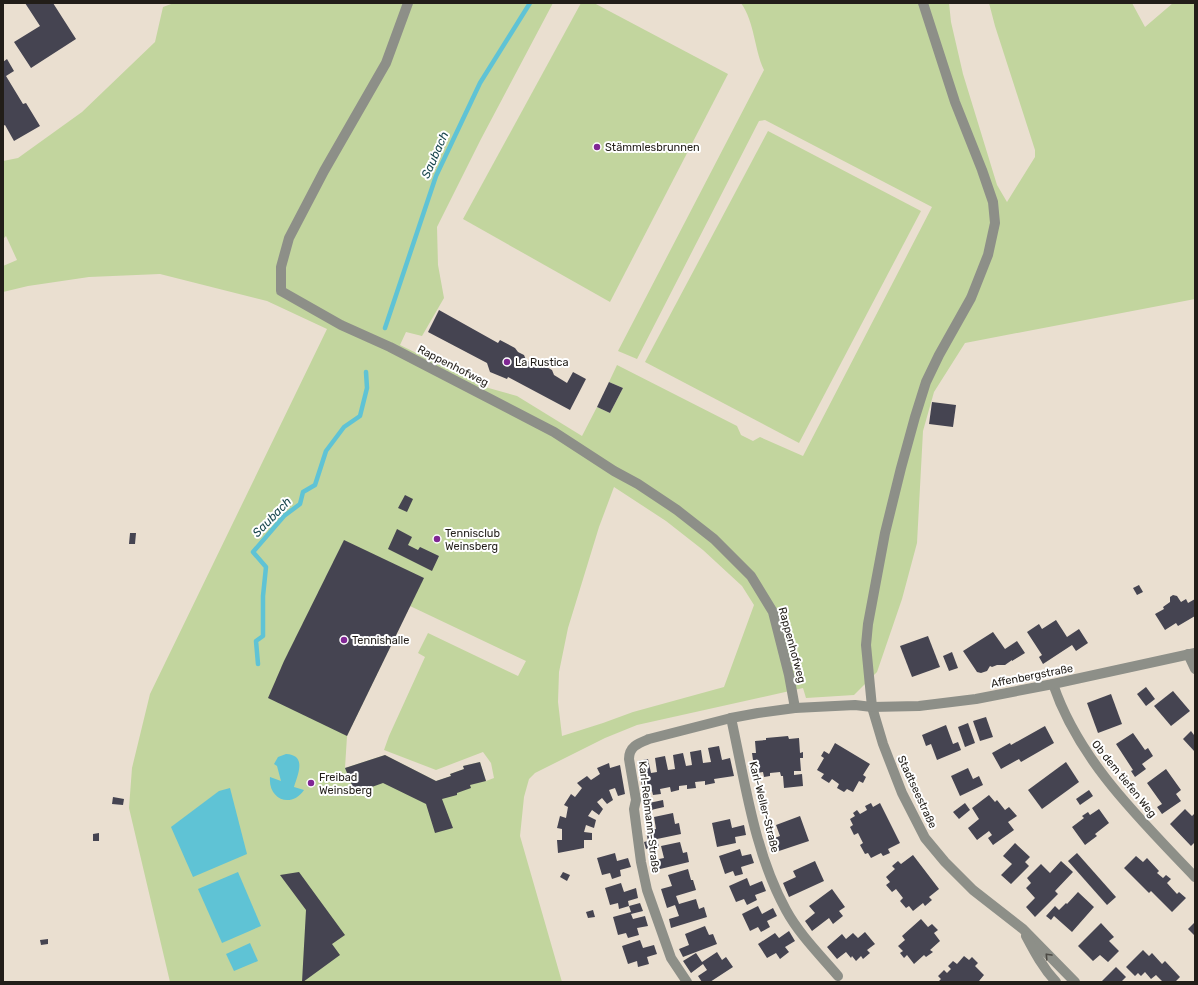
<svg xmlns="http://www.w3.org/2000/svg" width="1198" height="985" font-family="Rubik,sans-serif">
<rect width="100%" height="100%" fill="#eadfd0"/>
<g fill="#c2d59e" fill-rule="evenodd">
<path d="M 174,3 L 553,3 L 481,139 L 437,227 L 438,265 L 444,298 L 422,336 L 406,332 L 400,345 L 485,387 L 517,396 L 582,436 L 597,407 L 610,413 L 623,388 L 609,382 L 617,365 L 737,426 L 741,435 L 753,441 L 760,437 L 803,456 L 932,207 L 765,120 L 759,121 L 637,359 L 618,351 L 764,70 C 754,49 755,23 741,3 L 949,3 L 951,22 L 963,74 L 997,185 L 1007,202 L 1035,157 L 1035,150 L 995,26 L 989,3 L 1132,3 L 1145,27 L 1173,3 L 1195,3 L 1195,299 L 965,343 L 934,392 L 923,431 L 917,543 L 902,599 L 877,672 L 854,695 L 806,698 L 803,688 L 637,725 L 605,738 L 535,773 L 529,779 L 524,797 L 520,836 L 562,982 L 170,982 L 129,808 L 132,768 L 150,694 L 327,329 L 267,301 L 160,274 L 89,277 L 28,286 L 3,292 L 3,266 L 17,260 L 6,236 L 3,239 L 3,161 L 18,158 L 82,112 L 155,42 L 163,7 ZM 614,487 L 666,521 L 703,550 L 742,586 L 754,605 L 724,687 L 633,712 L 603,723 L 562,736 L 558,702 L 559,672 L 568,628 L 599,527 ZM 410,606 L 526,661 L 518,676 L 428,633 L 418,653 L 425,657 L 389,736 L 384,750 L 436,770 L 483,752 L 491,763 L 494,778 L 486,781 L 480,762 L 463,766 L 464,769 L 450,774 L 451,776 L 436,781 L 385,755 L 345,768 L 347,736 Z"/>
<path d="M 581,3 L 594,3 L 728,74 L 610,302 L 463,219 Z"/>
<path d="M 768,131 L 921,211 L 799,443 L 645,362 Z"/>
</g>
<g fill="#5fc3d5">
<path d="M 286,754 C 307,755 298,774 294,787 L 304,790 C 291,809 268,799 270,777 L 281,781 L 277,766 L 274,764 L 278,757 Z"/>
<path d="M 230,788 L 247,854 L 193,877 L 171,827 L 219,791 Z"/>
<path d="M 238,872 L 261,926 L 222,943 L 198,889 Z"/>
<path d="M 250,943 L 258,961 L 234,971 L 226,954 Z"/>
</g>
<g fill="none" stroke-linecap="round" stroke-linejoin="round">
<g stroke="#5fc3d5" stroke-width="4.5">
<path d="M 385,328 L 436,176 L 480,83 L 530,3"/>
<path d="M 258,664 L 256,641 L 263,636 L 263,596 L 266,567 L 253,552 L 284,516 L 300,504 L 303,492 L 315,485 L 326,451 L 344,427 L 360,416 L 367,388 L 366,372"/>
</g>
</g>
<g fill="#454451">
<path d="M 25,3 L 53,3 L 76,39 L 31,68 L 14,42 L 40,26 Z"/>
<path d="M 7,59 L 14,71 L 6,76 L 23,104 L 26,103 L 40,126 L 14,141 L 5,125 L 3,126 L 3,62 Z"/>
<path d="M 439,310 L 498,343 L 500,340 L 515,348 L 518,352 L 524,355 L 526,360 L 539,367 L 543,365 L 552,370 L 554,375 L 567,383 L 573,372 L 586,379 L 570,410 L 508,377 L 507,379 L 490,372 L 487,363 L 428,332 Z"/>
<path d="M 609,382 L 623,388 L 610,413 L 597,407 Z"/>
<path d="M 932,402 L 956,405 L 953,427 L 929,424 Z"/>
<path d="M 405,495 L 413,499 L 407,512 L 398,508 Z"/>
<path d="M 397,529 L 412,537 L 408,545 L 418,550 L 420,547 L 439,556 L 432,571 L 388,549 Z"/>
<path d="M 130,533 L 136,533 L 135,544 L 129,544 Z"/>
<path d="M 344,540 L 424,578 L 347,736 L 268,698 L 284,661 Z"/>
<path d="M 1139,585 L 1143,592 L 1137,595 L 1133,588 Z"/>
<path d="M 1173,595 L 1177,596 L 1181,602 L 1186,599 L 1188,603 L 1195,599 L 1195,616 L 1178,626 L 1176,623 L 1165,630 L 1155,614 L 1164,609 L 1163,607 L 1170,602 L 1170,597 Z"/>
<path d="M 1056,620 L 1067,637 L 1079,629 L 1088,643 L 1076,651 L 1072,645 L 1043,664 L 1039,657 L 1042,655 L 1027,632 L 1039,624 L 1042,629 Z"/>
<path d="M 993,632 L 1005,649 L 1017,641 L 1025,653 L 1012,661 L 1012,660 L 1005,665 L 997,665 L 992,667 L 990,666 L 987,671 L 981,673 L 977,672 L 963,651 Z"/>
<path d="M 928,636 L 940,667 L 912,677 L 900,646 Z"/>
<path d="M 952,652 L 958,668 L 949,671 L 943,656 Z"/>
<path d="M 1146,687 L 1155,699 L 1146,706 L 1137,694 Z"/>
<path d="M 1173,691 L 1190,711 L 1171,726 L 1154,706 Z"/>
<path d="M 1111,694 L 1122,724 L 1098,733 L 1087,703 Z"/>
<path d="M 986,717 L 993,737 L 980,741 L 973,721 Z"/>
<path d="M 968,723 L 975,743 L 965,747 L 958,727 Z"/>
<path d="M 946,725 L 953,744 L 958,742 L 961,750 L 937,760 L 931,744 L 926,746 L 922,735 Z"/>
<path d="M 1045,726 L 1054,743 L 1021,762 L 1019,759 L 1001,769 L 992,753 L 1010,743 L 1011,745 Z"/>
<path d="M 1191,731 L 1194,735 L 1195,734 L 1195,752 L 1183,739 Z"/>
<path d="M 1133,733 L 1145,750 L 1148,748 L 1153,756 L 1142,764 L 1146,769 L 1135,777 L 1131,771 L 1133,770 L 1116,744 Z"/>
<path d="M 788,736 L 789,739 L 799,738 L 800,753 L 803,752 L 803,758 L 800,758 L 801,771 L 794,771 L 794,775 L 802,774 L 803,786 L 784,788 L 783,776 L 781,776 L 780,772 L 770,773 L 770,776 L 764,777 L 763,772 L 757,773 L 756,760 L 753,760 L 752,753 L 756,753 L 755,741 L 766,740 L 766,738 Z"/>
<path d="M 835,743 L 870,764 L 863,775 L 866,777 L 863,783 L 859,781 L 853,792 L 847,789 L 844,792 L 837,788 L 839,784 L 832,779 L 829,783 L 821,778 L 824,774 L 817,770 L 824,758 L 821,756 L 824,751 L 829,754 Z"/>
<path d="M 719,746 L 722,760 L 730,758 L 734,776 L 714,779 L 715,783 L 705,785 L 705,781 L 695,782 L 696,788 L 687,789 L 687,785 L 679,786 L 679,790 L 671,792 L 670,787 L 660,789 L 661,794 L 653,795 L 652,791 L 643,793 L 638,761 L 648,759 L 651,773 L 657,772 L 655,758 L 665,756 L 668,770 L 675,769 L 673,755 L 683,753 L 686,766 L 692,765 L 690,752 L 701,750 L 703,763 L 711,762 L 708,748 Z"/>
<path d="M 385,755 L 436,781 L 451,776 L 450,774 L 464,769 L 463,766 L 480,762 L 486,781 L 470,785 L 471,788 L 457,793 L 457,795 L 442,799 L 453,828 L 435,833 L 426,804 L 383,783 L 355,793 L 345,768 Z"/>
<path d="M 1066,762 L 1079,782 L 1042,809 L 1028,790 Z"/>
<path d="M 609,763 L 610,768 L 620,765 L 625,794 L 618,796 L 615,788 L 609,790 L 613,800 L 607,804 L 602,798 L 597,802 L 603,809 L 599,815 L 592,810 L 588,816 L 596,820 L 594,828 L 586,825 L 584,832 L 592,833 L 592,840 L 584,840 L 584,848 L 558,853 L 557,840 L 562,840 L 562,829 L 557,828 L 560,816 L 566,818 L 568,807 L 564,805 L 571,794 L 575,797 L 582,788 L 577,783 L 587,776 L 591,780 L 600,774 L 597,768 Z"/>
<path d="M 968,768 L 973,779 L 979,776 L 983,785 L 960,796 L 951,776 Z"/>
<path d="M 1166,769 L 1181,790 L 1176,794 L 1181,801 L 1162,814 L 1157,807 L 1162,804 L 1147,783 Z"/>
<path d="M 1089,790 L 1093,796 L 1080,805 L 1076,799 Z"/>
<path d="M 989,795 L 995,802 L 997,800 L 1005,810 L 1009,807 L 1017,816 L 1008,822 L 1014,830 L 993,845 L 988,838 L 992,835 L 989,831 L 977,840 L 968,828 L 979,819 L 972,808 Z"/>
<path d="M 113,797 L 124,799 L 123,805 L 112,804 Z"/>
<path d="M 663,800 L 664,807 L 651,810 L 649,803 Z"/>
<path d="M 871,803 L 873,807 L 880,803 L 900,843 L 888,849 L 890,853 L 883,856 L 881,853 L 871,858 L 868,853 L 865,854 L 860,845 L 863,843 L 858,833 L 854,835 L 850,827 L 853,825 L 850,819 L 855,816 L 853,813 L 857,810 L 860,814 L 867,810 L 865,806 Z"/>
<path d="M 965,803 L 970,810 L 959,819 L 953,812 Z"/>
<path d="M 1099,809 L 1109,823 L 1095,834 L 1097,836 L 1085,845 L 1072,827 L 1084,818 L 1082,816 L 1088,812 L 1090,815 Z"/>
<path d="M 1185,809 L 1192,816 L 1195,813 L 1195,842 L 1191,846 L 1170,824 Z"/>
<path d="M 673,813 L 675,824 L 679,823 L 681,834 L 657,839 L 659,847 L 646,849 L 644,842 L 648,841 L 646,831 L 656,829 L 654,817 Z"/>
<path d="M 800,816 L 809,841 L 773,853 L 769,840 L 780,836 L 776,825 Z"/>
<path d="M 730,819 L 732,828 L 744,825 L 746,835 L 735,837 L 736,843 L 717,847 L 712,823 Z"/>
<path d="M 99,833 L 99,841 L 93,841 L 93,834 Z"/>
<path d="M 680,842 L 683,853 L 687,852 L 689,862 L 656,870 L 654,860 L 664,858 L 661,846 Z"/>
<path d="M 1015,843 L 1030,857 L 1025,862 L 1029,866 L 1011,884 L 1001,875 L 1012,864 L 1003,856 Z"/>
<path d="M 740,849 L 742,856 L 751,854 L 754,863 L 741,867 L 743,874 L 735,876 L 733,871 L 725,874 L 719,856 Z"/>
<path d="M 615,853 L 617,861 L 628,858 L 631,867 L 620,870 L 621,876 L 612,879 L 610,873 L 602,875 L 597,858 Z"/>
<path d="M 1077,853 L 1116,897 L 1107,905 L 1068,861 Z"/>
<path d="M 913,855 L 939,889 L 929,897 L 932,900 L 925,906 L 923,903 L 913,911 L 909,906 L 906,908 L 900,901 L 903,898 L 896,889 L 892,892 L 886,885 L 890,882 L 886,877 L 895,869 L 892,866 L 898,861 L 901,864 Z"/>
<path d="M 1136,856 L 1143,862 L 1147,858 L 1159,871 L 1157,873 L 1163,878 L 1166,875 L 1171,879 L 1167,883 L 1177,894 L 1179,892 L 1186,898 L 1172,912 L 1151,891 L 1149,893 L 1124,868 Z"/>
<path d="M 815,861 L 824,881 L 789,897 L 783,883 L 796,877 L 793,871 Z"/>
<path d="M 1061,861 L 1073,872 L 1055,891 L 1058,894 L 1035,917 L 1026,907 L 1035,898 L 1026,888 L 1031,883 L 1027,878 L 1041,864 L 1050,873 Z"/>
<path d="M 688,869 L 691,880 L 693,880 L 696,890 L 676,896 L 679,904 L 696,899 L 699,909 L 704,907 L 707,917 L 671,928 L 669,919 L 679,916 L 675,905 L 667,908 L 661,889 L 672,886 L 668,875 Z"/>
<path d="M 299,872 L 345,935 L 332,944 L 340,955 L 303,982 L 302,982 L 306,910 L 280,875 Z"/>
<path d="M 563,872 L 570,875 L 567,881 L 560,877 Z"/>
<path d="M 747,878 L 750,886 L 762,881 L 766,891 L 755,895 L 757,900 L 747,905 L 744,899 L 736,902 L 729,886 Z"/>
<path d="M 621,883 L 624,892 L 636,888 L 638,898 L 628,901 L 629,906 L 619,909 L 618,903 L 610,905 L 605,888 Z"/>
<path d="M 832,889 L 845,907 L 839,911 L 843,916 L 833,924 L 829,918 L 812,931 L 805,921 L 815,913 L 809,906 Z"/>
<path d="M 1078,892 L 1094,907 L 1072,932 L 1054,916 L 1051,920 L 1046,916 L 1055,906 L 1059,910 L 1066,903 L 1067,904 Z"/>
<path d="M 640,903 L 643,911 L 631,914 L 633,919 L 645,916 L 648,926 L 637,928 L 639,935 L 628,938 L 626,933 L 618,935 L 613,917 L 631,912 L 629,906 Z"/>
<path d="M 758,906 L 762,914 L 773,908 L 777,916 L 767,921 L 770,927 L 761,932 L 758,927 L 750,931 L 742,914 Z"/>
<path d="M 593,910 L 595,917 L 588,918 L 586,912 Z"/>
<path d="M 921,919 L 928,927 L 932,924 L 938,930 L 934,933 L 940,941 L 930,950 L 933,952 L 926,957 L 924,955 L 914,964 L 907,955 L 904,958 L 900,953 L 903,951 L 898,946 L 905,940 L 902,936 Z"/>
<path d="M 1195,922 L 1195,936 L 1188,929 Z"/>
<path d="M 1101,923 L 1114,937 L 1109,941 L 1119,951 L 1108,962 L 1100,955 L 1093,961 L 1078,946 Z"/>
<path d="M 705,926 L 709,935 L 713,934 L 717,944 L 683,957 L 679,949 L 689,945 L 685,934 Z"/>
<path d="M 789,931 L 795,941 L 785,947 L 789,952 L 780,959 L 776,953 L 767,958 L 758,944 L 775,933 L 779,938 Z"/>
<path d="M 865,932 L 875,944 L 867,950 L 870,953 L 863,959 L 861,956 L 856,961 L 852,956 L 851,958 L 846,952 L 837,959 L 827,947 L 842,934 L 846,939 L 853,933 L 858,938 Z"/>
<path d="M 48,939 L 48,944 L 41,945 L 40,940 Z"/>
<path d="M 640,940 L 643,948 L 654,945 L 657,954 L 647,957 L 649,964 L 638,967 L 637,961 L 628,964 L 622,946 Z"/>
<path d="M 1143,950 L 1149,956 L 1152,953 L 1162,964 L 1165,961 L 1180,977 L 1175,982 L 1163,982 L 1156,975 L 1151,979 L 1145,972 L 1141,976 L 1138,973 L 1135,976 L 1126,967 Z"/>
<path d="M 717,952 L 722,960 L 726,957 L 733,967 L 710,982 L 702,982 L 698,976 L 707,970 L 703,964 L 691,973 L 683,961 L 696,953 L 702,962 Z"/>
<path d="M 964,956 L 969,960 L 972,957 L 978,963 L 975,966 L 984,975 L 979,981 L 980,982 L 938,982 L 941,979 L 938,976 L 944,970 L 947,973 L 951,969 L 948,966 L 953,961 L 957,964 Z"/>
<path d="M 1116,967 L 1126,977 L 1121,982 L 1104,982 L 1102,981 Z"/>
</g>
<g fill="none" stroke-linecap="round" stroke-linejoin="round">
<g stroke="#8d8f88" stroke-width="10">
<path d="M 408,3 L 386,63 L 324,171 L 289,238 L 281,267 L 281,291 L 341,325 L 390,347 L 554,432 L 614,471 L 638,484 L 677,510 L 714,539 L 751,576 L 773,612 L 789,675 L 795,708"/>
<path d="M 923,3 L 955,102 L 982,170 L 993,202 L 995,223 L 988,255 L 971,298 L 939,355 L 926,382 L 915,417 L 901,468 L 885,533 L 868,624 L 866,645 L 872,707 L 883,744 L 902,793 L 925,838 L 945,862 L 973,890 L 1023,929 L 1075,982"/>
<path d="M 1188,654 L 1195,669"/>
<path d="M 1053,684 C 1079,761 1140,819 1195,877"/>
<path d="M 731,718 C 745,781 754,852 786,910 C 799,934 820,955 838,976"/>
<path d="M 1026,936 C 1035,953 1043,968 1056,982"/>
<path d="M 687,982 L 671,958 L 647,890 L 641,862 L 634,809 L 636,800 L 629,759 C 629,746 639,743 649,739 L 731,718 L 758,713 L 795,708 L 855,705 L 872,707 L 919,706 L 976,699 L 1053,684 L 1195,653"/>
</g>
</g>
<defs><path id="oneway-chevron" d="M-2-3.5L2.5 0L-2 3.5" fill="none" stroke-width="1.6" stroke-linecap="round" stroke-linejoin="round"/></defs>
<use stroke="#4d4b45" href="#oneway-chevron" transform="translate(1048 956) rotate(-133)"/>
<g fill="#802794" stroke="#fff" stroke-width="1.5">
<circle cx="597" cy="147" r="4"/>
<circle cx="507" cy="362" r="4"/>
<circle cx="437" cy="539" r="4"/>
<circle cx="344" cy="640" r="4"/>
<circle cx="311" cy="783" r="4"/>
</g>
<g text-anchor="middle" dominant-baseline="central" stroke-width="4" stroke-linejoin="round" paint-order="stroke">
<g font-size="11" fill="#221e19" stroke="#fff" text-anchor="start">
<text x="605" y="147">Stämmlesbrunnen</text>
<text x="515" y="362">La Rustica</text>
<text x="445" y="533">Tennisclub<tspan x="445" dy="13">Weinsberg</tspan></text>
<text x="352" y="640">Tennishalle</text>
<text x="319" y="777">Freibad<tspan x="319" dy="13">Weinsberg</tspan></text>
</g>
<g font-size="11" fill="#221e19" stroke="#fff">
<text transform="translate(453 366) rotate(27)">Rappenhofweg</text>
<text transform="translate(792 645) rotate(75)">Rappenhofweg</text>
<text transform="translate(1032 676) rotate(-11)">Affenbergstraße</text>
<text transform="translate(1124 779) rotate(51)">Ob dem tiefen Weg</text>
<text transform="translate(917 792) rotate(65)">Stadtseestraße</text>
<text transform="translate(764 807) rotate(76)">Karl-Weller-Straße</text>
<text transform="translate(649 817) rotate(83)">Karl-Rebmann-Straße</text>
</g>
<g font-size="12" font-style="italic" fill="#1b4850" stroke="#fff">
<text transform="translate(435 155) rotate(-66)">Saubach</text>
<text transform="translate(272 517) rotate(-46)">Saubach</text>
</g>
</g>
<rect width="1198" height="985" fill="none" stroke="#221e19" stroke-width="8"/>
</svg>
